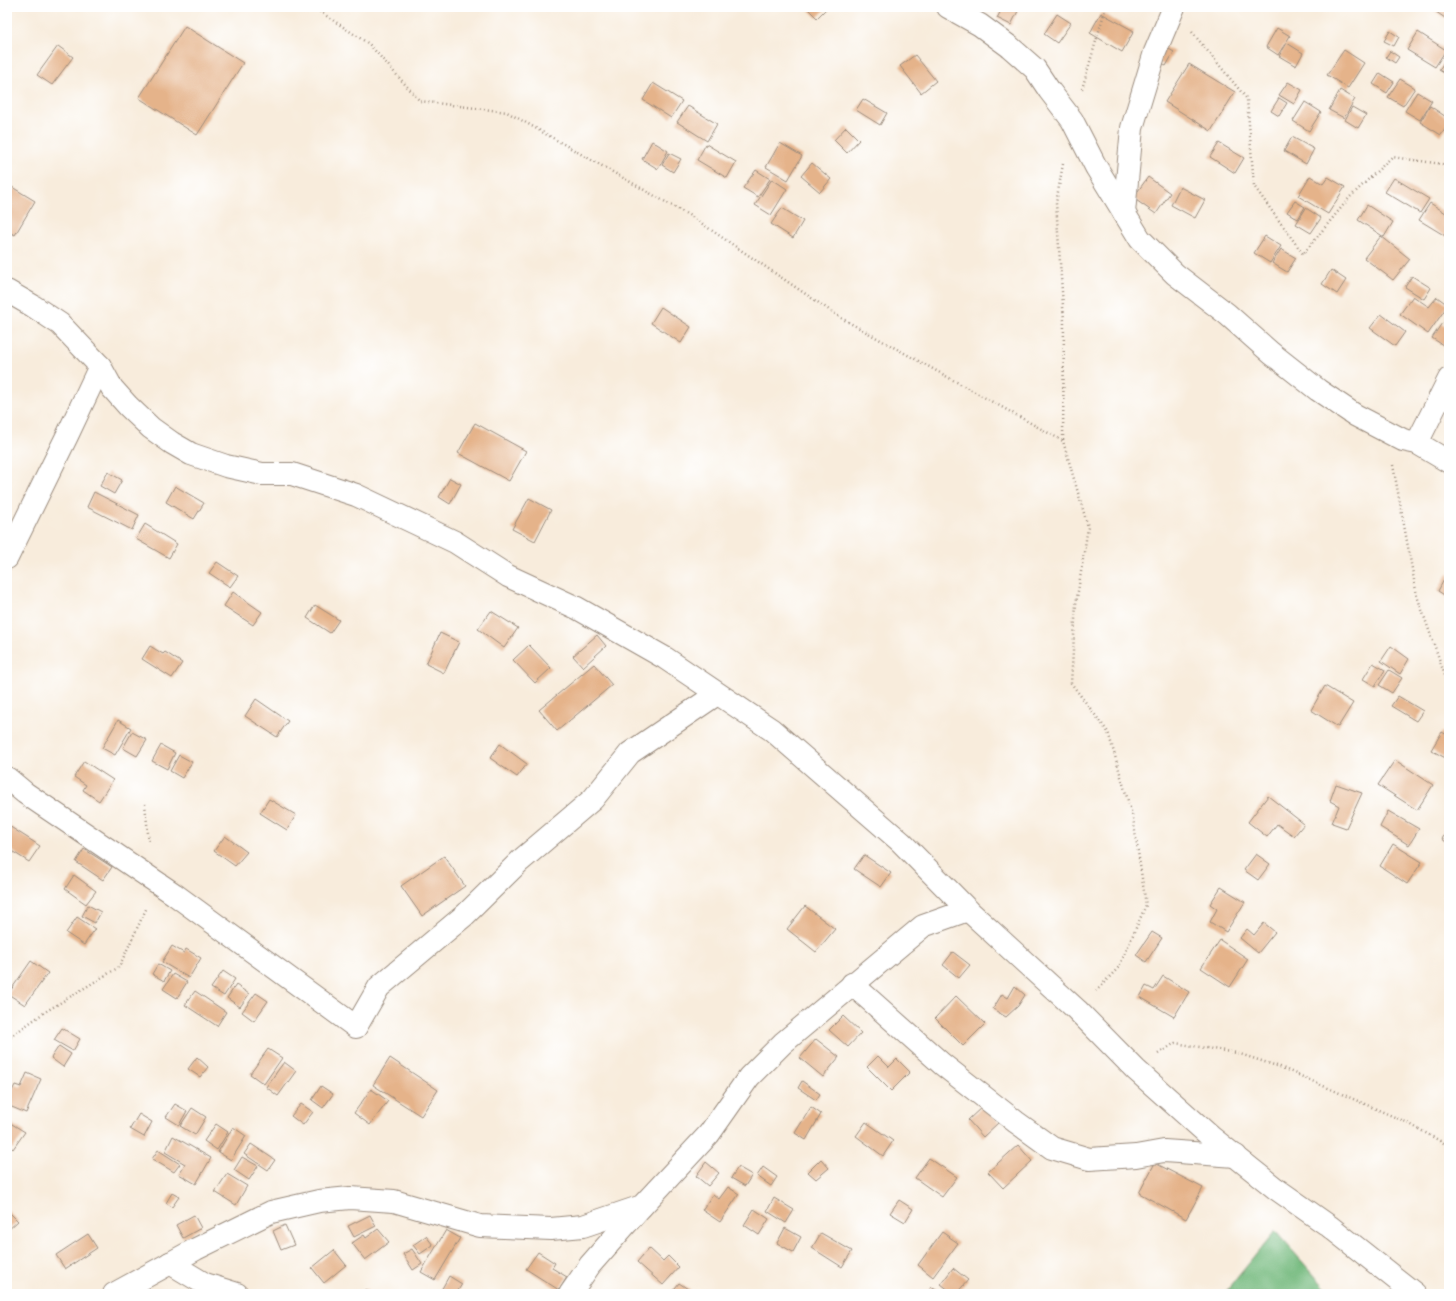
<svg xmlns="http://www.w3.org/2000/svg" width="1456" height="1301" font-family="'Indie Flower',sans-serif">
<rect width="100%" height="100%" fill="#fff"/>
<filter id="ink" filterUnits="userSpaceOnUse"><feTurbulence type="fractalNoise" baseFrequency=".025" numOctaves="2"/><feDisplacementMap in="SourceGraphic" scale="8" xChannelSelector="R" yChannelSelector="G"/><feConvolveMatrix kernelMatrix="1 2 1 2 8 2 1 2 1" color-interpolation-filters="sRGB"/></filter>
<filter id="wash" filterUnits="userSpaceOnUse"><feTurbulence type="fractalNoise" baseFrequency=".012" numOctaves="4" result="noise"/><feDisplacementMap in="SourceGraphic" scale="16" xChannelSelector="R" yChannelSelector="G"/><feGaussianBlur stdDeviation="0.9" result="paint"/><feColorMatrix in="noise" values="0 0 0 0 0 0 0 0 0 0 0 0 0 0 0 0 0 1.4 0 .05"/><feComposite in="paint" operator="in"/></filter>
<g filter="url(#wash)">
<rect width="100%" height="100%" fill="#f8ecdc"/>
<path fill="#75ba7e" stroke="#58724e" d="M 1275,1231 L 1331,1294 L 1224,1294 Z"/>
<g id="blocks">
<g fill="#e5b38a">
<path d="M 806,7 L 828,7 L 817,18 Z"/>
<path d="M 1003,7 L 1011,7 L 1018,11 L 1011,25 L 997,18 Z"/>
<path d="M 1429,7 L 1449,7 L 1449,12 L 1445,18 Z"/>
<path d="M 1101,13 L 1134,31 L 1122,52 L 1090,33 Z"/>
<path d="M 1057,14 L 1071,23 L 1057,43 L 1044,34 Z"/>
<path d="M 185,26 L 243,63 L 197,135 L 139,98 Z"/>
<path d="M 1277,28 L 1290,36 L 1278,55 L 1266,47 Z"/>
<path d="M 1390,31 L 1399,37 L 1394,46 L 1384,41 Z"/>
<path d="M 1418,32 L 1446,50 L 1435,67 L 1407,50 Z"/>
<path d="M 1155,41 L 1174,52 L 1166,66 L 1147,55 Z"/>
<path d="M 1287,43 L 1303,53 L 1296,66 L 1279,56 Z"/>
<path d="M 58,46 L 73,57 L 52,85 L 37,75 Z"/>
<path d="M 1344,50 L 1364,63 L 1348,88 L 1327,75 Z"/>
<path d="M 1390,51 L 1399,57 L 1395,63 L 1386,57 Z"/>
<path d="M 915,55 L 936,81 L 921,93 L 900,66 Z"/>
<path d="M 1448,56 L 1449,56 L 1449,76 L 1439,70 Z"/>
<path d="M 1189,64 L 1235,92 L 1211,131 L 1165,102 Z"/>
<path d="M 1380,73 L 1394,82 L 1387,93 L 1373,84 Z"/>
<path d="M 1400,79 L 1415,88 L 1403,106 L 1388,97 Z"/>
<path d="M 1288,82 L 1302,90 L 1294,104 L 1279,95 Z"/>
<path d="M 653,83 L 682,101 L 671,118 L 643,100 Z"/>
<path d="M 1340,90 L 1355,99 L 1344,118 L 1329,110 Z"/>
<path d="M 1417,92 L 1432,101 L 1420,120 L 1405,111 Z"/>
<path d="M 1279,98 L 1287,103 L 1279,116 L 1271,111 Z"/>
<path d="M 863,99 L 887,113 L 880,125 L 856,110 Z"/>
<path d="M 1305,102 L 1321,112 L 1309,131 L 1293,121 Z"/>
<path d="M 688,106 L 717,124 L 707,141 L 677,122 Z"/>
<path d="M 1430,106 L 1449,119 L 1449,124 L 1441,135 L 1420,122 Z"/>
<path d="M 1352,107 L 1366,115 L 1358,128 L 1345,120 Z"/>
<path d="M 846,127 L 859,140 L 847,153 L 834,140 Z"/>
<path d="M 1292,137 L 1314,149 L 1306,164 L 1284,151 Z"/>
<path d="M 652,141 L 668,151 L 658,169 L 642,159 Z"/>
<path d="M 780,143 L 802,156 L 788,180 L 766,167 Z"/>
<path d="M 1219,143 L 1244,158 L 1235,173 L 1210,157 Z"/>
<path d="M 706,144 L 736,162 L 727,178 L 697,160 Z"/>
<path d="M 669,153 L 681,159 L 673,172 L 662,165 Z"/>
<path d="M 812,163 L 831,179 L 820,192 L 801,176 Z"/>
<path d="M 756,170 L 770,179 L 758,197 L 743,188 Z"/>
<path d="M 1310,176 L 1323,184 L 1328,177 L 1345,187 L 1328,214 L 1298,196 Z"/>
<path d="M 1148,177 L 1170,193 L 1156,214 L 1133,198 Z"/>
<path d="M 1394,178 L 1429,199 L 1420,213 L 1385,192 Z"/>
<path d="M 772,179 L 787,189 L 771,215 L 755,205 Z"/>
<path d="M 7,184 L 35,201 L 15,235 L 7,231 Z"/>
<path d="M 1180,187 L 1205,200 L 1195,218 L 1171,205 Z"/>
<path d="M 1295,201 L 1305,207 L 1298,219 L 1287,212 Z"/>
<path d="M 1430,203 L 1449,215 L 1449,234 L 1447,237 L 1419,220 Z"/>
<path d="M 1367,205 L 1393,222 L 1384,237 L 1358,220 Z"/>
<path d="M 782,208 L 803,221 L 793,238 L 771,224 Z"/>
<path d="M 1306,208 L 1321,218 L 1311,233 L 1296,224 Z"/>
<path d="M 1265,236 L 1281,246 L 1270,263 L 1254,253 Z"/>
<path d="M 1381,236 L 1410,259 L 1393,280 L 1364,258 Z"/>
<path d="M 1281,249 L 1296,258 L 1287,272 L 1272,263 Z"/>
<path d="M 1331,270 L 1346,280 L 1337,294 L 1322,284 Z"/>
<path d="M 1412,276 L 1431,288 L 1424,299 L 1405,287 Z"/>
<path d="M 1413,296 L 1429,307 L 1437,297 L 1448,305 L 1428,334 L 1400,314 Z"/>
<path d="M 661,307 L 691,327 L 681,343 L 651,323 Z"/>
<path d="M 1381,314 L 1405,332 L 1395,346 L 1370,328 Z"/>
<path d="M 1442,323 L 1449,328 L 1449,349 L 1432,338 Z"/>
<path d="M 475,423 L 526,451 L 509,481 L 458,453 Z"/>
<path d="M 108,472 L 122,480 L 114,494 L 100,486 Z"/>
<path d="M 450,478 L 461,484 L 450,504 L 439,497 Z"/>
<path d="M 175,486 L 204,503 L 194,519 L 166,502 Z"/>
<path d="M 94,492 L 139,515 L 132,530 L 87,507 Z"/>
<path d="M 529,498 L 551,510 L 535,541 L 512,529 Z"/>
<path d="M 145,524 L 177,544 L 169,558 L 136,539 Z"/>
<path d="M 217,562 L 238,576 L 230,587 L 209,573 Z"/>
<path d="M 1447,574 L 1449,575 L 1449,598 L 1438,591 Z"/>
<path d="M 233,592 L 262,612 L 253,625 L 224,606 Z"/>
<path d="M 315,605 L 339,620 L 330,633 L 307,618 Z"/>
<path d="M 491,611 L 518,628 L 504,648 L 478,629 Z"/>
<path d="M 440,633 L 459,642 L 444,673 L 426,664 Z"/>
<path d="M 597,635 L 606,646 L 583,667 L 573,656 Z"/>
<path d="M 529,645 L 551,668 L 535,683 L 513,660 Z"/>
<path d="M 150,646 L 163,654 L 165,652 L 182,663 L 172,678 L 142,659 Z"/>
<path d="M 1391,646 L 1409,659 L 1400,674 L 1381,661 Z"/>
<path d="M 1373,663 L 1385,670 L 1375,686 L 1363,679 Z"/>
<path d="M 594,664 L 612,685 L 557,731 L 539,710 Z"/>
<path d="M 1389,670 L 1402,678 L 1392,693 L 1379,685 Z"/>
<path d="M 1325,686 L 1353,703 L 1338,727 L 1311,710 Z"/>
<path d="M 1398,696 L 1423,711 L 1416,721 L 1391,706 Z"/>
<path d="M 256,699 L 288,721 L 277,737 L 245,716 Z"/>
<path d="M 118,720 L 131,728 L 115,755 L 102,748 Z"/>
<path d="M 132,732 L 147,740 L 137,756 L 123,748 Z"/>
<path d="M 1442,732 L 1449,736 L 1449,760 L 1431,750 Z"/>
<path d="M 500,744 L 527,764 L 517,777 L 490,758 Z"/>
<path d="M 161,745 L 175,753 L 167,769 L 152,761 Z"/>
<path d="M 179,755 L 192,762 L 182,778 L 170,771 Z"/>
<path d="M 1395,760 L 1433,785 L 1417,810 L 1378,785 Z"/>
<path d="M 84,761 L 113,780 L 99,801 L 83,790 L 86,785 L 74,777 Z"/>
<path d="M 1336,784 L 1362,793 L 1346,828 L 1332,823 L 1339,806 L 1330,801 Z"/>
<path d="M 1268,796 L 1304,824 L 1294,836 L 1277,824 L 1267,837 L 1248,822 Z"/>
<path d="M 269,799 L 296,815 L 287,830 L 260,813 Z"/>
<path d="M 1388,811 L 1419,829 L 1409,845 L 1380,827 Z"/>
<path d="M 9,826 L 40,846 L 29,862 L 7,848 L 7,828 Z"/>
<path d="M 1449,828 L 1449,844 L 1442,839 Z"/>
<path d="M 225,836 L 247,852 L 235,866 L 214,851 Z"/>
<path d="M 1393,844 L 1422,862 L 1407,884 L 1380,866 Z"/>
<path d="M 84,849 L 112,867 L 103,880 L 76,862 Z"/>
<path d="M 1256,854 L 1270,864 L 1258,880 L 1244,870 Z"/>
<path d="M 864,855 L 891,873 L 881,887 L 854,869 Z"/>
<path d="M 444,856 L 465,886 L 422,916 L 401,886 Z"/>
<path d="M 74,875 L 96,891 L 86,904 L 65,889 Z"/>
<path d="M 1221,887 L 1245,902 L 1226,932 L 1210,922 L 1217,909 L 1210,904 Z"/>
<path d="M 88,905 L 101,912 L 95,923 L 82,916 Z"/>
<path d="M 805,906 L 835,929 L 816,952 L 787,929 Z"/>
<path d="M 77,917 L 95,929 L 84,945 L 66,933 Z"/>
<path d="M 1264,923 L 1275,932 L 1258,953 L 1240,938 L 1247,929 L 1254,935 Z"/>
<path d="M 1152,932 L 1162,938 L 1146,962 L 1136,955 Z"/>
<path d="M 1220,940 L 1248,959 L 1230,987 L 1201,968 Z"/>
<path d="M 172,946 L 184,953 L 186,949 L 201,958 L 189,978 L 162,962 Z"/>
<path d="M 953,952 L 970,965 L 959,978 L 943,965 Z"/>
<path d="M 31,961 L 48,973 L 25,1005 L 8,994 Z"/>
<path d="M 158,964 L 170,971 L 164,981 L 152,974 Z"/>
<path d="M 223,971 L 235,979 L 224,996 L 211,988 Z"/>
<path d="M 173,974 L 187,982 L 177,998 L 163,989 Z"/>
<path d="M 1163,976 L 1189,992 L 1174,1017 L 1140,997 L 1146,986 L 1154,990 Z"/>
<path d="M 236,985 L 249,994 L 240,1007 L 227,998 Z"/>
<path d="M 1015,986 L 1025,995 L 1018,1006 L 1006,1017 L 993,1009 L 1002,994 L 1008,998 Z"/>
<path d="M 195,991 L 226,1012 L 217,1026 L 185,1005 Z"/>
<path d="M 256,993 L 268,1001 L 254,1021 L 242,1012 Z"/>
<path d="M 956,996 L 985,1024 L 963,1046 L 935,1018 Z"/>
<path d="M 843,1016 L 861,1033 L 848,1047 L 829,1030 Z"/>
<path d="M 62,1028 L 80,1039 L 73,1051 L 54,1040 Z"/>
<path d="M 816,1039 L 839,1057 L 823,1077 L 800,1058 Z"/>
<path d="M 59,1046 L 71,1054 L 63,1067 L 51,1058 Z"/>
<path d="M 268,1049 L 282,1058 L 264,1084 L 250,1074 Z"/>
<path d="M 878,1056 L 889,1067 L 897,1059 L 910,1072 L 891,1091 L 867,1067 Z"/>
<path d="M 197,1057 L 208,1067 L 200,1077 L 188,1069 Z"/>
<path d="M 390,1058 L 438,1090 L 421,1116 L 373,1085 Z"/>
<path d="M 284,1062 L 296,1071 L 278,1096 L 266,1087 Z"/>
<path d="M 27,1073 L 41,1079 L 26,1113 L 7,1105 L 7,1101 L 15,1085 L 21,1087 Z"/>
<path d="M 802,1081 L 820,1094 L 816,1100 L 798,1088 Z"/>
<path d="M 321,1086 L 333,1094 L 323,1108 L 312,1100 Z"/>
<path d="M 371,1089 L 388,1101 L 370,1125 L 354,1113 Z"/>
<path d="M 175,1104 L 187,1111 L 179,1125 L 166,1117 Z"/>
<path d="M 301,1104 L 313,1112 L 303,1125 L 291,1116 Z"/>
<path d="M 983,1106 L 999,1122 L 983,1137 L 968,1120 Z"/>
<path d="M 811,1107 L 821,1114 L 806,1140 L 795,1133 Z"/>
<path d="M 192,1108 L 206,1117 L 195,1135 L 180,1126 Z"/>
<path d="M 139,1114 L 152,1122 L 144,1137 L 130,1129 Z"/>
<path d="M 7,1121 L 25,1132 L 13,1149 L 7,1144 Z"/>
<path d="M 866,1122 L 893,1141 L 883,1156 L 856,1136 Z"/>
<path d="M 216,1124 L 228,1132 L 217,1150 L 204,1141 Z"/>
<path d="M 233,1127 L 246,1136 L 231,1160 L 218,1152 Z"/>
<path d="M 173,1136 L 211,1158 L 196,1184 L 179,1174 L 185,1164 L 165,1152 Z"/>
<path d="M 251,1144 L 275,1160 L 268,1170 L 244,1154 Z"/>
<path d="M 1018,1145 L 1032,1161 L 1003,1188 L 988,1172 Z"/>
<path d="M 158,1150 L 180,1164 L 174,1172 L 152,1159 Z"/>
<path d="M 242,1157 L 258,1166 L 249,1180 L 234,1170 Z"/>
<path d="M 929,1158 L 957,1177 L 942,1197 L 915,1178 Z"/>
<path d="M 821,1159 L 829,1168 L 816,1179 L 808,1172 Z"/>
<path d="M 706,1162 L 719,1173 L 708,1186 L 696,1176 Z"/>
<path d="M 1155,1163 L 1203,1188 L 1186,1219 L 1139,1193 Z"/>
<path d="M 738,1167 L 752,1175 L 745,1186 L 731,1178 Z"/>
<path d="M 763,1167 L 777,1177 L 771,1186 L 757,1176 Z"/>
<path d="M 227,1174 L 247,1186 L 236,1205 L 215,1192 Z"/>
<path d="M 728,1187 L 739,1194 L 720,1222 L 702,1210 L 713,1194 L 719,1199 Z"/>
<path d="M 172,1193 L 179,1197 L 172,1207 L 166,1203 Z"/>
<path d="M 774,1198 L 794,1210 L 786,1223 L 767,1211 Z"/>
<path d="M 899,1200 L 913,1209 L 905,1222 L 890,1213 Z"/>
<path d="M 754,1209 L 769,1219 L 759,1235 L 744,1225 Z"/>
<path d="M 7,1210 L 18,1221 L 7,1231 Z"/>
<path d="M 194,1215 L 201,1228 L 183,1238 L 176,1225 Z"/>
<path d="M 370,1215 L 376,1226 L 354,1237 L 348,1226 Z"/>
<path d="M 285,1225 L 294,1245 L 281,1250 L 273,1231 Z"/>
<path d="M 785,1228 L 801,1237 L 793,1252 L 777,1243 Z"/>
<path d="M 378,1229 L 389,1242 L 365,1260 L 352,1243 L 364,1235 L 366,1238 Z"/>
<path d="M 446,1230 L 460,1238 L 435,1280 L 421,1272 Z"/>
<path d="M 942,1232 L 958,1243 L 933,1277 L 918,1265 Z"/>
<path d="M 821,1233 L 852,1251 L 842,1267 L 812,1248 Z"/>
<path d="M 88,1234 L 97,1248 L 65,1269 L 56,1255 Z"/>
<path d="M 426,1236 L 433,1245 L 420,1254 L 413,1245 Z"/>
<path d="M 649,1248 L 663,1261 L 668,1256 L 679,1267 L 663,1285 L 637,1262 Z"/>
<path d="M 412,1249 L 422,1264 L 413,1270 L 403,1254 Z"/>
<path d="M 334,1250 L 346,1265 L 324,1283 L 312,1268 Z"/>
<path d="M 538,1252 L 555,1263 L 552,1268 L 567,1277 L 559,1290 L 526,1269 Z"/>
<path d="M 953,1268 L 968,1280 L 956,1294 L 954,1294 L 941,1284 Z"/>
<path d="M 449,1276 L 462,1284 L 456,1294 L 439,1294 Z"/>
<path d="M 679,1283 L 691,1291 L 689,1294 L 673,1294 L 671,1293 Z"/>
<path d="M 931,1287 L 943,1294 L 927,1294 Z"/>
<path d="M 366,1289 L 369,1294 L 359,1294 Z"/>
</g>
</g>
</g>
<g filter="url(#ink)">
<use href="#blocks" fill-opacity="0" stroke="#9a8b7d" stroke-width="1"/>
<g fill="none" stroke-linecap="round" stroke-linejoin="round">
<g stroke="#9a8b7d" stroke-width="24">
<g id="street">
<path d="M 948,7 L 980,25 L 1010,47 L 1035,69 L 1049,90 L 1072,120 L 1096,167 L 1140,239 L 1175,274 L 1227,314 L 1271,353 L 1318,390 L 1355,415 L 1403,440 L 1417,443 L 1449,462"/>
<path d="M 1124,213 L 1132,128 L 1155,52 L 1174,7"/>
<path d="M 7,291 L 33,306 L 60,324 L 100,366 L 112,388 L 128,406 L 151,428 L 172,443 L 191,454 L 226,466 L 262,474 L 292,474 L 356,495 L 455,542 L 508,576 L 577,608 L 665,658 L 772,730 L 901,842 L 968,910 L 1077,1010 L 1136,1070 L 1210,1136 L 1275,1188 L 1329,1226 L 1415,1294"/>
<path d="M 1417,443 L 1449,379"/>
<path d="M 7,558 L 67,436 L 100,366"/>
<path d="M 7,778 L 25,793 L 174,894 L 356,1027 L 379,987 L 465,915 L 520,861 L 593,799 L 630,753 L 717,694"/>
<path d="M 852,984 L 942,1064 L 1016,1122 L 1052,1148 L 1089,1159 L 1136,1156 L 1164,1151 L 1236,1156"/>
<path d="M 170,1263 L 205,1284 L 237,1294"/>
<path d="M 114,1294 L 196,1249 L 271,1212 L 319,1201 L 350,1198 L 394,1201 L 480,1226 L 551,1229 L 583,1226 L 642,1206 L 709,1134 L 749,1077 L 783,1043 L 923,926 L 968,910"/>
<path d="M 570,1294 L 590,1265 L 641,1207"/>
</g>
</g>
<g stroke="#9a8b7d" stroke-width="2.5" stroke-dasharray="1 3" stroke-linecap="butt">
<path d="M 313,7 L 369,44 L 420,101 L 507,112 L 692,217 L 841,318 L 1063,441"/>
<path d="M 1192,32 L 1247,99 L 1254,186 L 1303,254 L 1350,197 L 1392,157 L 1449,165"/>
<path d="M 1082,89 L 1106,7"/>
<path d="M 1063,164 L 1056,203 L 1064,321 L 1063,441 L 1088,527 L 1076,604 L 1071,683 L 1108,732 L 1133,818 L 1146,905 L 1119,967 L 1096,991"/>
<path d="M 1393,465 L 1417,596 L 1449,687"/>
<path d="M 145,804 L 149,843"/>
<path d="M 7,1039 L 45,1012 L 119,967 L 147,907"/>
<path d="M 1158,1054 L 1175,1043 L 1237,1053 L 1280,1067 L 1406,1122 L 1449,1146"/>
</g>
<use href="#street" stroke="#fff" stroke-width="22"/>
</g>
</g>
<rect width="1456" height="1301" fill="none" stroke="#fff" stroke-width="24"/>
</svg>
